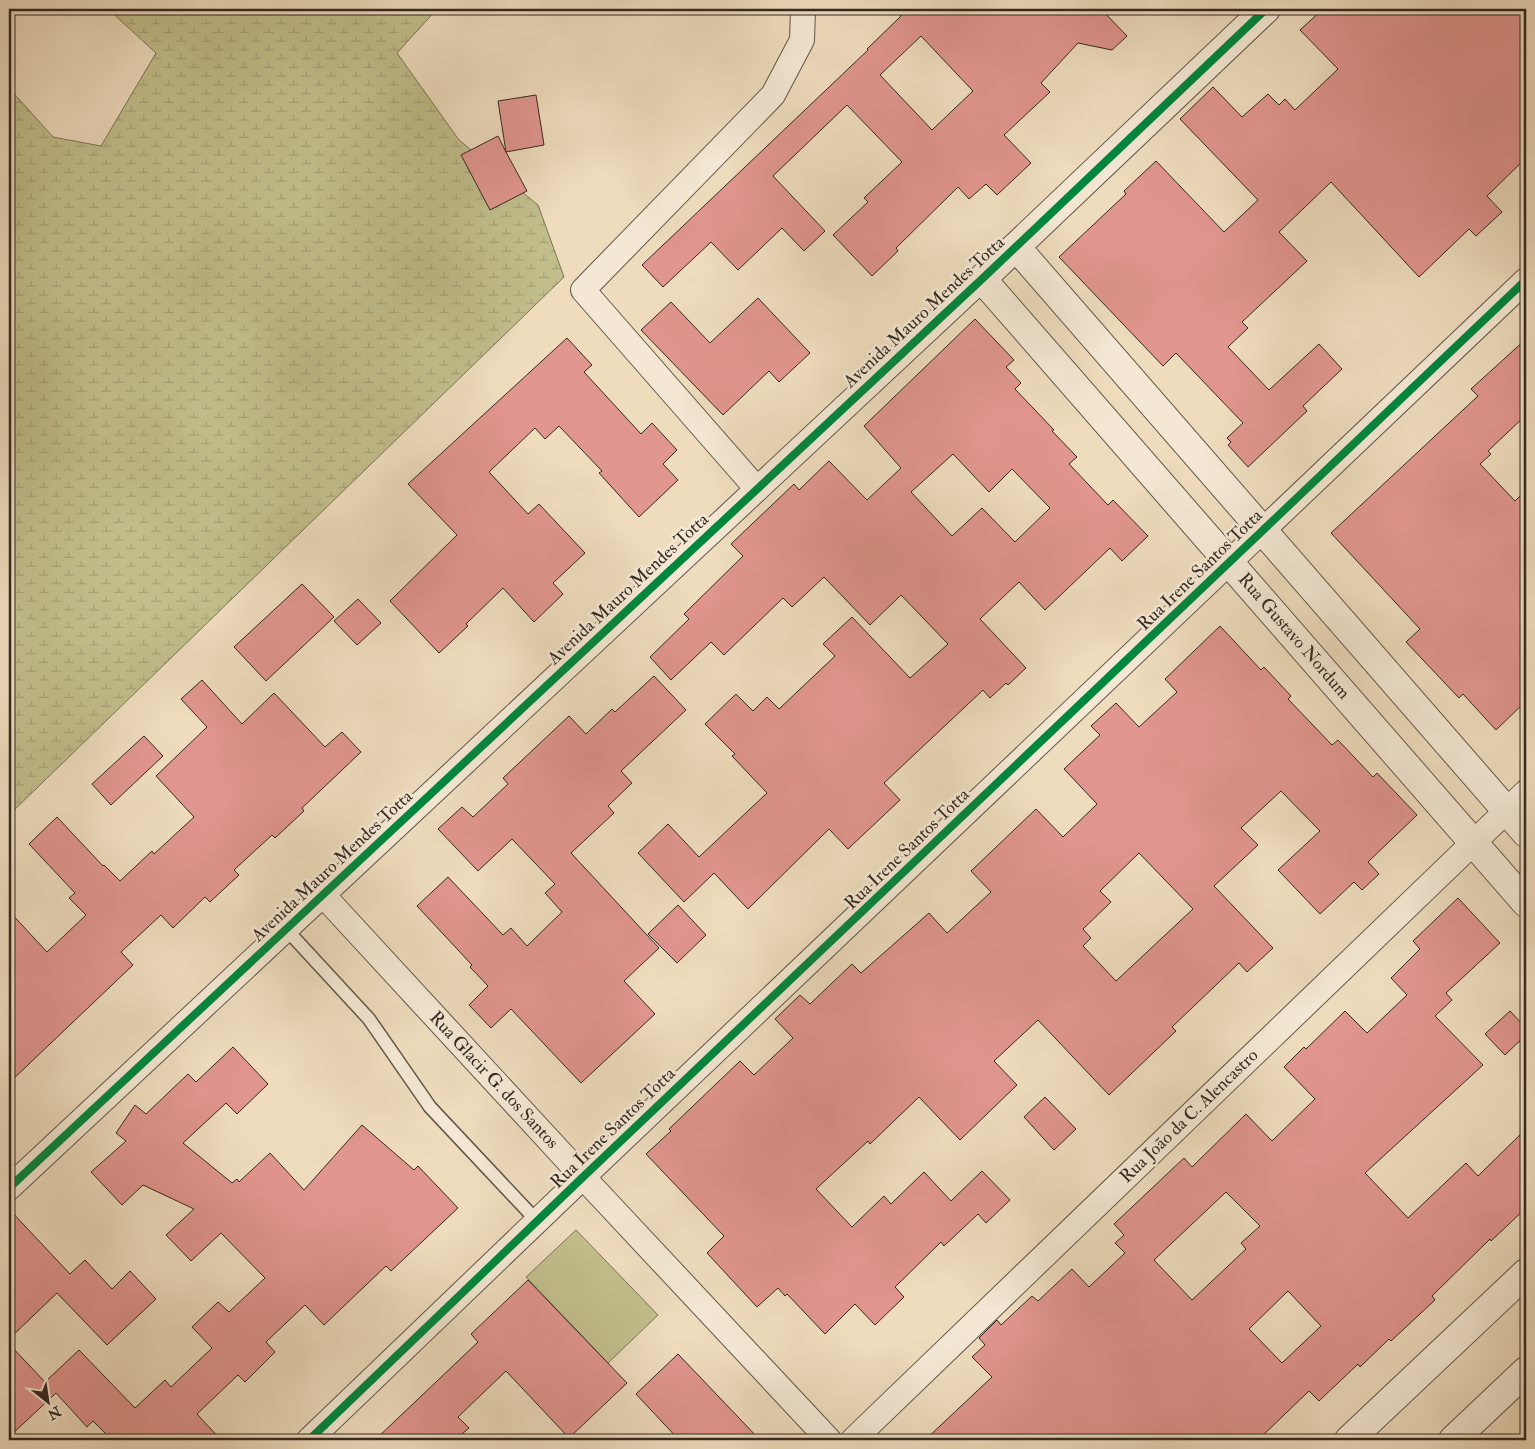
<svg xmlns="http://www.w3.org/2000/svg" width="1535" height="1449" font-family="'IM FELL Double Pica',serif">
<defs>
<pattern id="wetland-marsh" width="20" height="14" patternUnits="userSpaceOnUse" patternTransform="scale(1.25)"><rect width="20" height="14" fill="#c1be8c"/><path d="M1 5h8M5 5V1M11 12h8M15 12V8" fill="none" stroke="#a6a378"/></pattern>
</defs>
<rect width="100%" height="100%" fill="#eedcbd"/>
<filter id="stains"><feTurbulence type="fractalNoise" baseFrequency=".004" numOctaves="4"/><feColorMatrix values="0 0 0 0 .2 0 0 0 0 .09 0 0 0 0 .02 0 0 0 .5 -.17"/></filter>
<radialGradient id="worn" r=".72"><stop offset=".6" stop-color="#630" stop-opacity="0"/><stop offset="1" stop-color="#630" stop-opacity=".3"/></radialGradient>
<path fill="url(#wetland-marsh)" stroke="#7a7456" d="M 108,9 L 437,9 L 397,53 L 459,140 L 538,205 L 564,277 L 9,815 L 9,88 L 53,137 L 101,146 L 156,53 Z"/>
<path fill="#c1be8c" stroke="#7a7456" d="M 576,1230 L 658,1315 L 608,1363 L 526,1277 Z"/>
<g fill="#e0958e" stroke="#332921" fill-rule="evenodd">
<path d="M 895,9 L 1101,9 L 1127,36 L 1112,50 L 1078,43 L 1041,83 L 1050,92 L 1004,135 L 1031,163 L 997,195 L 986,184 L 969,199 L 958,187 L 896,248 L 898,251 L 872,276 L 833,235 L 868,202 L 864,198 L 902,162 L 847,105 L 773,176 L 825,231 L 804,251 L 782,228 L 738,270 L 711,242 L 663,287 L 642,265 L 868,50 L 867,49 L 901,16 ZM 921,36 L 973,91 L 932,130 L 880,75 Z"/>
<path d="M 1323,9 L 1526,9 L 1526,158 L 1487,196 L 1502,212 L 1476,236 L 1469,229 L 1419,277 L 1331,182 L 1279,232 L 1307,261 L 1242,322 L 1248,328 L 1228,347 L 1269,390 L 1319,344 L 1342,369 L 1303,406 L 1307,411 L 1248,467 L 1228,445 L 1231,442 L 1227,438 L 1243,423 L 1176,353 L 1163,366 L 1059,257 L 1126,194 L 1124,191 L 1156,161 L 1224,232 L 1258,200 L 1180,119 L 1213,87 L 1242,117 L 1268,94 L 1279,105 L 1285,99 L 1295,110 L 1338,69 L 1300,30 Z"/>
<path d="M 536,95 L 544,145 L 506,152 L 527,191 L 490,210 L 461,155 L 498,136 L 506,152 L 498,101 Z"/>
<path d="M 758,298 L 810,353 L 779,382 L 769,371 L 723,415 L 641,330 L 671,302 L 710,343 Z"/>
<path d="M 975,319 L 1014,360 L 1006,367 L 1021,383 L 1015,389 L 1054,430 L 1052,431 L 1077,457 L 1069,464 L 1108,505 L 1113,500 L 1148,536 L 1122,561 L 1110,548 L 1045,610 L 1019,582 L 980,619 L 1026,668 L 1008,685 L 1006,683 L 990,698 L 983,690 L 884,783 L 900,800 L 848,849 L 829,829 L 748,909 L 714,873 L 684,902 L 638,853 L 668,824 L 699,857 L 767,793 L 732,756 L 735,754 L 705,724 L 736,694 L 753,711 L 767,697 L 779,709 L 835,656 L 823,644 L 852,617 L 910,678 L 948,644 L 901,595 L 870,625 L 824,577 L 792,607 L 783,598 L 724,655 L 711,642 L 671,680 L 650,657 L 689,619 L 684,614 L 743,556 L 731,544 L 794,484 L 799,490 L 829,461 L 867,500 L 901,468 L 864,426 ZM 953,454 L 989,492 L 1012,469 L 1050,508 L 1015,542 L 982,508 L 952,536 L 911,492 Z"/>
<path d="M 567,338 L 592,365 L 584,372 L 641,434 L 652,423 L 677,450 L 663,464 L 678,480 L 639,517 L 599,473 L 602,471 L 559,426 L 545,439 L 535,428 L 489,472 L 528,514 L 539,504 L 585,553 L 553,583 L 563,594 L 534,622 L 503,588 L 466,624 L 468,626 L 439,653 L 390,601 L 457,535 L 408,484 Z"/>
<path d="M 1526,339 L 1526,415 L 1488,451 L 1491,454 L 1480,464 L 1515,501 L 1526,490 L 1526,701 L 1496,730 L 1463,694 L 1459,698 L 1406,642 L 1420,629 L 1331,533 L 1478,396 L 1471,389 Z"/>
<path d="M 302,584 L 334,617 L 266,681 L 234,647 Z"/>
<path d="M 358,599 L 381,623 L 357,645 L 334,621 Z"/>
<path d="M 1220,626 L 1261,670 L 1264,667 L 1291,696 L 1288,699 L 1332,745 L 1338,740 L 1373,777 L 1377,773 L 1417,815 L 1368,862 L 1379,874 L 1362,890 L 1354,882 L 1320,914 L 1278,870 L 1320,831 L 1281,791 L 1241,828 L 1258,845 L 1214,886 L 1273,948 L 1247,972 L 1239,963 L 1172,1027 L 1176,1031 L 1109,1095 L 1038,1020 L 994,1061 L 1017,1085 L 960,1140 L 919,1097 L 870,1144 L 868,1141 L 816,1189 L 852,1227 L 884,1196 L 891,1204 L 924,1172 L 951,1201 L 982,1171 L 1010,1200 L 986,1223 L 978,1214 L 944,1246 L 941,1242 L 895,1287 L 904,1297 L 875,1325 L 855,1304 L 825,1334 L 787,1294 L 785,1296 L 778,1288 L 757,1307 L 707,1253 L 724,1236 L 646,1154 L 671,1131 L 669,1129 L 740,1061 L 754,1075 L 793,1038 L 775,1019 L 800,995 L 810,1004 L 852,964 L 861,973 L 929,913 L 947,933 L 991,892 L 971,871 L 1036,809 L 1063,837 L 1097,804 L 1064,769 L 1100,735 L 1091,726 L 1116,703 L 1139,727 L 1177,692 L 1165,679 ZM 1139,853 L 1193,909 L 1116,981 L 1083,946 L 1091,938 L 1083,929 L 1111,902 L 1100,891 Z"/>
<path d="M 654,676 L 686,710 L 621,771 L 632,783 L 608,806 L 614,813 L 571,853 L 659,948 L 624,981 L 655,1014 L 581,1083 L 511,1009 L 491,1028 L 469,1005 L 488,986 L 470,967 L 472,965 L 417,906 L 448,877 L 503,935 L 511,928 L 527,946 L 562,912 L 545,893 L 555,884 L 512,839 L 478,871 L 438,829 L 462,807 L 473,817 L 508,784 L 503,778 L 569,716 L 586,734 L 612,709 L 615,712 Z"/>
<path d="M 202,680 L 242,724 L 274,693 L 325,747 L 342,732 L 361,752 L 302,808 L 304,811 L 275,838 L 272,835 L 234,870 L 239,875 L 210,902 L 205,897 L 173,928 L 161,915 L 121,952 L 133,965 L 9,1083 L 9,911 L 47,952 L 86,915 L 69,898 L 75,893 L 29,844 L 57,817 L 103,866 L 104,865 L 120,881 L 152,851 L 154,854 L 194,817 L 156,776 L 207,727 L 181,699 Z"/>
<path d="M 144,736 L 163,756 L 111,805 L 92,784 Z"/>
<path d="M 1458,898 L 1500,943 L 1446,993 L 1452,1000 L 1435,1016 L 1483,1065 L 1365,1173 L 1408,1218 L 1466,1163 L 1478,1176 L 1526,1129 L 1526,1208 L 1491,1241 L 1490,1239 L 1432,1296 L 1435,1300 L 1391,1341 L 1389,1339 L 1360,1367 L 1358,1364 L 1319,1401 L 1309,1391 L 1258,1440 L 925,1440 L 992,1377 L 972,1357 L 985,1345 L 979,1338 L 997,1320 L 1001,1325 L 1032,1296 L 1038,1301 L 1072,1269 L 1089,1287 L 1125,1253 L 1115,1243 L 1124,1235 L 1114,1224 L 1184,1158 L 1192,1167 L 1246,1114 L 1272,1141 L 1315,1099 L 1284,1067 L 1304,1047 L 1306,1049 L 1345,1011 L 1367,1033 L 1407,995 L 1391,978 L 1420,949 L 1413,941 ZM 1226,1192 L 1260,1226 L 1241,1243 L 1246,1249 L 1192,1300 L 1154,1260 ZM 1288,1291 L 1321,1326 L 1282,1363 L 1249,1329 Z"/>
<path d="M 678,905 L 706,935 L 677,963 L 648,934 Z"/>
<path d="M 1510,1011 L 1526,1028 L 1526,1035 L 1505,1055 L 1485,1034 Z"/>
<path d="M 233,1047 L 268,1084 L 237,1114 L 226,1103 L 183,1143 L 232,1183 L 237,1179 L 239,1182 L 270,1153 L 304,1190 L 362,1125 L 414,1170 L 418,1166 L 458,1208 L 391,1271 L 386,1266 L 324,1325 L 305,1305 L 266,1342 L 275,1352 L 245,1382 L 238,1375 L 197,1414 L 221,1440 L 112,1440 L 93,1421 L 87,1427 L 56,1393 L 9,1437 L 9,1344 L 45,1382 L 79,1350 L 135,1408 L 165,1380 L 171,1387 L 212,1348 L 192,1327 L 218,1302 L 229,1312 L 265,1278 L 221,1233 L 191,1261 L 166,1235 L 194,1209 L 143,1185 L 122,1205 L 91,1172 L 126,1141 L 116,1133 L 135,1105 L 146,1114 L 188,1074 L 196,1082 Z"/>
<path d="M 1045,1097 L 1076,1129 L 1054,1150 L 1024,1117 Z"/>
<path d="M 9,1209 L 70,1274 L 85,1260 L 112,1289 L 130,1271 L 156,1299 L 107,1345 L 57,1293 L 9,1339 Z"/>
<path d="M 528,1280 L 627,1383 L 569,1438 L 506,1371 L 458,1417 L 469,1428 L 455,1440 L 375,1440 L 478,1342 L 471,1334 Z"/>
<path d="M 678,1354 L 760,1440 L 679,1440 L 636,1394 Z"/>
</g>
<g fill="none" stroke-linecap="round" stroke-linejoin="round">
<g stroke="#625648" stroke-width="15">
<path id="service" d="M 286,929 L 369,1019 L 430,1107 L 537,1221"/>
</g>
<g stroke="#625648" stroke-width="26">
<g id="minor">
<path d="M 757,489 L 583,290 L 773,95 L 802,40 L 803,9"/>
<path d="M 323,895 L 583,1177 L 829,1440"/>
<path d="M 9,1188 L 982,279"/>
<path d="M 309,1440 L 583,1177 L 1526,280"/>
<path d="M 853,1440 L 1526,792"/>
</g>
</g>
<g stroke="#625648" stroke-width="30">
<g id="tertiary">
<path d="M 1266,9 L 982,279 L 1526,903"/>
<path d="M 1016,247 L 1526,833"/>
<path d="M 1349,1440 L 1526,1273"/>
<path d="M 1453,1440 L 1526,1371"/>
</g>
</g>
<use href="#service" stroke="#f4e8d4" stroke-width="12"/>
<use href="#minor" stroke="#f4e8d4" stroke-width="24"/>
<use href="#tertiary" stroke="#f4e8d4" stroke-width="28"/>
<g stroke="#f4e8d4" stroke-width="11">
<g id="cycleway">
<path d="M 9,1188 L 982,279 L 1266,9"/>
<path d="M 309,1440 L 583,1177 L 1526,280"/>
</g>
</g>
<use href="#cycleway" stroke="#00873e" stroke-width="8"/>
</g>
<g text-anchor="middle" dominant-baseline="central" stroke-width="5" stroke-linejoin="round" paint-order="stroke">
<g font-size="18" fill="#332921" stroke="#f4e8d4">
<text transform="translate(924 312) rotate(-43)">Avenida Mauro Mendes Totta</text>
<text transform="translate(1200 570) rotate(-44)">Rua Irene Santos Totta</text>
<text transform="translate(628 589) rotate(-43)">Avenida Mauro Mendes Totta</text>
<text transform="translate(1294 636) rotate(49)">Rua Gustavo Nordum</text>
<text transform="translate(907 849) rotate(-44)">Rua Irene Santos Totta</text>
<text transform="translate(332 866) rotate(-43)">Avenida Mauro Mendes Totta</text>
<text transform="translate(494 1080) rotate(47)">Rua Glacir G. dos Santos</text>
<text transform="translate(1189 1116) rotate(-44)">Rua João da C. Alencastro</text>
<text transform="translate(613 1128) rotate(-44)">Rua Irene Santos Totta</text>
</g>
</g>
<rect width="1535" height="1449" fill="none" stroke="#eedcbd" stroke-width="30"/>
<rect x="10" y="10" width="1515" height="1429" fill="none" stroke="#332921" stroke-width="2.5"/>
<rect x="15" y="15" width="1505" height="1419" fill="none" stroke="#332921"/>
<g transform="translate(48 1402) rotate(150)" stroke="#f4e8d4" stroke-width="4" paint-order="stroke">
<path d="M0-4L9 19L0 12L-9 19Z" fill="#332921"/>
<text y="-8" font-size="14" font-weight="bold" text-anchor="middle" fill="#332921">N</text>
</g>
<rect width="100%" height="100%" filter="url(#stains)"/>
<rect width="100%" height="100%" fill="url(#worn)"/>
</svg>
